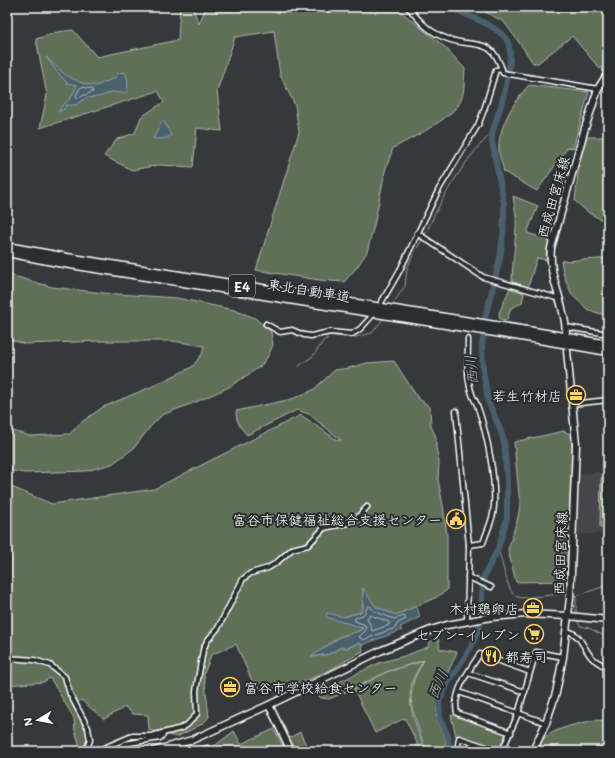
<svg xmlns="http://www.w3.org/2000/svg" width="615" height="758" font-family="Mali,'Klee One',sans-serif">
<rect width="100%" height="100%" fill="#36383c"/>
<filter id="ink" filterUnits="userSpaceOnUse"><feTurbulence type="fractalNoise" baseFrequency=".025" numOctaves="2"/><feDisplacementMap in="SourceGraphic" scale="8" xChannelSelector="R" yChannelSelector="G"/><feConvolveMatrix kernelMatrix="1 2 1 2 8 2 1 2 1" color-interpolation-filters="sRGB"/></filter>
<g filter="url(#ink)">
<path fill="#44454c" d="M 608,471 L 608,533 L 576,535 L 579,474 Z"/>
<g fill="#606f58" stroke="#b0b7ac">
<path d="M 180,7 L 192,7 L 199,24 L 206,7 L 397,7 L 400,11 L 446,48 L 465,69 C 464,80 465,91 461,100 C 454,118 410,139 393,148 L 385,171 L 375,221 L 367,252 L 357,267 L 344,282 L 319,280 L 256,270 L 299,132 L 295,105 L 280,75 L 274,31 L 235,37 L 217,91 L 222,131 L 197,128 L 193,167 L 159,165 L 132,170 L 104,156 L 117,139 L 135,133 L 141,117 L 164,102 L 158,91 L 40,128 L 47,95 L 36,39 L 57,32 L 73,30 L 97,57 L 178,40 Z"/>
<path d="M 476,7 L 608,7 L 608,61 L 600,69 L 572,36 L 538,63 L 533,63 L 521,45 L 504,22 Z"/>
<path d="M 529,85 L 589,92 L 573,148 L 568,147 L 537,191 L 504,172 C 503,166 500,159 499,153 C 497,128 513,103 529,85 Z"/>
<path d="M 582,137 L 608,137 L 608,223 L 589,213 L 575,201 Z"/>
<path d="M 513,196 L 538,206 L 527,233 L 550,240 L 546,254 L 547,260 L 537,258 L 528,287 L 512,283 C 512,261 517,238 516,215 C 515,209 514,203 513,196 Z"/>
<path d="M 608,257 L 608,316 L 588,310 L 572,295 L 564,276 L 561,261 L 599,259 Z"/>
<path d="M 7,274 L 52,287 L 103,293 L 177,298 L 234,310 L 255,318 L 271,332 L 273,345 L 268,356 L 261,366 L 229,387 L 196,402 L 162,415 L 150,427 L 134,448 L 112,464 L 86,471 L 25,473 L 7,470 L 7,429 L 30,436 L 70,434 L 79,424 L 103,407 L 153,386 L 192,367 L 202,354 L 204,346 L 173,341 L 100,341 L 25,344 L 7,339 Z"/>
<path d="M 510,288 L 524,293 L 522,303 L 511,308 L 507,320 L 500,319 L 499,313 Z"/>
<path d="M 394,361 L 418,398 L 430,407 L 431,426 L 436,437 L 436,447 L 439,462 L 438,480 L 443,505 L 447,535 L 447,590 L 437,597 L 396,615 L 376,607 L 363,589 L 363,607 L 361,612 L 344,617 L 363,628 L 359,631 L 339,637 L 312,657 L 329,654 L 341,647 L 346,648 L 359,643 L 362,645 L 363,651 L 328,671 L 276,693 L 270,686 L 255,688 L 236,644 L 211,655 L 204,674 L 209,717 L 202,724 L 177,737 L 149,730 L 148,715 L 133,714 L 125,707 L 104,719 L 81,700 L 73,706 C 81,720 92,732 85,748 L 80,746 L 75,731 L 74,718 L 50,678 L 43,682 L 7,685 L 7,485 L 52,504 L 154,489 L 301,415 L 337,440 L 341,440 L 309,414 L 297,410 L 247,435 C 240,427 236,422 236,411 L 292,399 L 313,390 L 335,370 L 349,368 L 367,363 Z"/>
<path d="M 564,431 L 572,435 L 572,466 L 566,581 L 516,582 L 508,550 L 518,517 L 520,505 L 514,442 Z"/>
<path d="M 601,478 L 608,478 L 608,527 L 600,527 Z"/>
<path d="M 438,637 L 440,649 L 457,652 C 451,668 433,699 437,716 C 440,730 449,735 445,751 L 424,751 L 425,748 L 412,708 L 411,696 L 414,679 L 424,660 L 386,672 L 355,688 L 329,699 L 321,698 L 316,693 L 379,663 L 404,656 L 428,647 L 429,643 Z"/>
<path d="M 423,661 C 419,668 414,675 412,683 C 406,705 417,727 424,749 L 424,751 L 415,751 L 417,743 L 405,718 L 375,733 L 354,689 L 387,672 Z"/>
<path d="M 451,715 L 507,733 L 508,735 L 500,751 L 456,736 Z"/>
<path d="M 595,720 L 608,721 L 608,751 L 534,751 C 541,730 577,724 595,720 Z"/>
<path d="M 274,729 L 285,751 L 208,751 L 234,731 L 241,744 Z"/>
<path d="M 300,732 L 309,751 L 295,751 L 289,738 Z"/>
</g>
<g fill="#49616d" stroke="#92a0a7">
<path d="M 46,57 L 64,74 L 81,83 L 96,86 L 115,78 L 118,73 L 125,72 L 128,81 L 127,92 L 123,93 L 112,92 L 98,97 L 86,98 L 76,105 L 66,105 L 64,109 L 58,112 L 62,106 L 71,98 L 77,85 L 67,83 L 55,69 Z"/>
<path d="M 163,120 L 171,135 L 167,138 L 153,139 Z"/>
<path d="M 363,588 L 376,607 L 396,615 L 417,606 L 420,617 L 400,627 L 402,630 L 362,645 L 359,643 L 346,648 L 341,647 L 329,654 L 311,657 L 340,637 L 359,631 L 363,628 L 326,617 L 327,613 L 344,617 L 361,612 L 363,607 Z"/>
</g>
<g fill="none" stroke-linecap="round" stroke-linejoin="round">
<g stroke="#b6c0c5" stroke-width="1">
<path d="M 82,87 L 92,89 L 93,92 L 77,98 L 76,95 L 80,88 Z"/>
<path d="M 368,606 L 370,606 L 374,611 L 394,619 L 404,616 L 406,619 L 398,623 L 395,628 L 363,640 L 359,637 L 365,631 L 366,626 L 363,624 L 355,621 L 354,619 L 364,614 Z"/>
<path d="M 370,615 L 389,622 L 389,625 L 372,631 L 370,624 L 367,619 Z"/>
</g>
<g stroke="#92a0a7" stroke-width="1">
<path d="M 425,236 C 438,203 466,156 492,133"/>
<path d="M 392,305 L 405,286 L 407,269 L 411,259 L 423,238"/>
<path d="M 299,366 L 313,356 L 324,340 L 327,339 L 327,335 C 335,336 342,337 350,338 C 354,338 367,334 372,333 L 383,319"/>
<path d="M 498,549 C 502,560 507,588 514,595 C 516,597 519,597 523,598 L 561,594 L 568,594"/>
<path d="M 573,595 L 576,596 L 608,585"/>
<path d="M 576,596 L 576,615"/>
<path d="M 577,620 L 580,626 L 589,628 L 608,638"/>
</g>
<path stroke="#49616d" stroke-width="6" d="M 448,751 L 449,743 L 448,736 L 440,718 L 439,702 L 447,685 L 471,647 L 479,628 L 482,615 L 482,595 L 484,576 L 498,549 L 507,518 L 507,479 L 504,442 L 500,429 L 488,401 L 483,370 L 482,346 L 485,318 L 500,258 L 503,235 L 504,215 L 504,204 L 492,141 L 492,133 C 499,113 520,51 504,36 C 489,22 467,16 450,7"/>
<g stroke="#fff" stroke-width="7">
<g id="street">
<path d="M 408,7 C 420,22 430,33 448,39 C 476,49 492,35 503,73 L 598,89"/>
<path d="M 417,233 L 483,277 L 560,299"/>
<path d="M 381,303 L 400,270 L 439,189 L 478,125 L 484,110 L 496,70 L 502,69"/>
<path d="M 266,324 L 280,332 L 292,330 L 304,335 L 311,336 L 330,332 L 352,334 L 360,329 L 371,317"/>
<path d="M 566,327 L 608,334"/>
<path d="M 468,339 C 468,357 466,378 472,394 C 473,398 476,402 477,405 C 487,433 498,485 493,514 C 491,523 486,534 483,543 L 469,545"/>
<path d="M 572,404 L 608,400"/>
<path d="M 456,411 L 469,545 L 467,621"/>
<path d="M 468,577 L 491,587"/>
<path d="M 567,631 C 581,634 583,648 592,658 C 597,662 603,665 608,669"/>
<path d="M 7,658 L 34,660 L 50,665 L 65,677 L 70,694 L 88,728 L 90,740 L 86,751"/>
<path d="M 468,673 L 525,692"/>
<path d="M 459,692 L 546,723"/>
<path d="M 511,733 L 457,713 C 452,693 469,670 480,654 L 530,672"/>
<path d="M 97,751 L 132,736 L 151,736 L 182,728 L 188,724 L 197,714 L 196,691 L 203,650 L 207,641 L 218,628 L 243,579 L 251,573 L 268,568 L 276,563 L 292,549 L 308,545 L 324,528 L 352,522 L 356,519 L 367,507"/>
<path d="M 119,751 L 120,747 L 124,744 L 160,738 L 163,735 L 162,733"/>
<path d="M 198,751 L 207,748"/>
<path d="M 457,751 L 459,738 L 498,751"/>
<path d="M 502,751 L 518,714 L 536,652 L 563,657"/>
</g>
</g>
<g stroke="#fff" stroke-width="9">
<g id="secondary">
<path d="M 566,332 C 565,303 548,277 551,248 L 585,128 L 598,89 L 608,73"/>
<path d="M 154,751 L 192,740 L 269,705"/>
<path d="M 291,751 L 269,705 L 380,651 L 431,630 L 447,625 L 491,617 L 526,614 L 568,616 L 608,620"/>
<path d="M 533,751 L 546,723 L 556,693 L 563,657 L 570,598 L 576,444 L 567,351"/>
</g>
</g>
<g stroke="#fff" stroke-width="11">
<g id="highway">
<path d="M 7,247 L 67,258 L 546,334 L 608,345"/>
<path d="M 7,252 L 58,262 L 545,340 L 608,351"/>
</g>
</g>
<use href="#street" stroke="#2a2d2e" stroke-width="4"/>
<use href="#secondary" stroke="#2a2d2e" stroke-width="6"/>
<use href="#highway" stroke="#2a2d2e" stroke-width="8"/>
</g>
</g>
<defs>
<g id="office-ring" transform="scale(1)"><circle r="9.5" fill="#2a2d2e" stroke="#ffd166" stroke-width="1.5"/><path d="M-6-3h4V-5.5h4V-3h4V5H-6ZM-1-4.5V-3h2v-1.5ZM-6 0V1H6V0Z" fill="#ffd166"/></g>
<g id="civic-ring" transform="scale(1)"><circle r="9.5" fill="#2a2d2e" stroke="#ffd166" stroke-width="1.5"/><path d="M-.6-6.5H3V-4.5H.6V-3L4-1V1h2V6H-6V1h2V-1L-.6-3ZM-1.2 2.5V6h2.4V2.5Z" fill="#ffd166"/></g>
<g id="supermarket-ring" transform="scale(1)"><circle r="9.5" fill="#2a2d2e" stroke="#ffd166" stroke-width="1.5"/><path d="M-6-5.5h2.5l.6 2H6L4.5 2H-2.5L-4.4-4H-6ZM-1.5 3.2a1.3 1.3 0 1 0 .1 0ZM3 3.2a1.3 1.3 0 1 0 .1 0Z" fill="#ffd166"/></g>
<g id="restaurant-ring" transform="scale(1)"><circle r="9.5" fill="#2a2d2e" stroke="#ffd166" stroke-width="1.5"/><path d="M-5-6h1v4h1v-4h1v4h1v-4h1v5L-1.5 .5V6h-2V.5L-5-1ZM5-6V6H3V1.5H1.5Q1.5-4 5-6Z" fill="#ffd166"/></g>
</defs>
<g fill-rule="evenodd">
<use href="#office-ring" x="576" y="395"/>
<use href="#civic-ring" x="456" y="519"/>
<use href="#office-ring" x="533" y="608"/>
<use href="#supermarket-ring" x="534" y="634"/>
<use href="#restaurant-ring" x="491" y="656"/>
<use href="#office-ring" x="230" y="687"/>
</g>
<g text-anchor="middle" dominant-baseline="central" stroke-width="4" stroke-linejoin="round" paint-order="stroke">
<rect fill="#2a2d2e" stroke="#bfc0c0" stroke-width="1" x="229" y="275" width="26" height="22" rx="3"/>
<g font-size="13" font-weight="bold" fill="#fff">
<text x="242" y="286">E4</text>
</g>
<g font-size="14" fill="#fff" stroke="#2a2d2e">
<text transform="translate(553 197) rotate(-74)">西成田宮床線</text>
<text transform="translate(309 290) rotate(9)">東北自動車道</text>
<text transform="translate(560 553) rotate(-88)">西成田宮床線</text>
</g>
<g font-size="14" fill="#fff" stroke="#2a2d2e" text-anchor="end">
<text x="562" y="395">若生竹材店</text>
<text x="442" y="519">富谷市保健福祉総合支援センター</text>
<text x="519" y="608">木村鶏卵店</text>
<text x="520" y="634">セブン-イレブン</text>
<text x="505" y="656" text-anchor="start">都寿司</text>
<text x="244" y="687" text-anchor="start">富谷市学校給食センター</text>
</g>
<g font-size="15" font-style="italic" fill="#adb8bd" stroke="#2a2d2e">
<text transform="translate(471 370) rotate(-95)">西川</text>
<text transform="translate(437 684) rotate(-66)">西川</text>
</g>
</g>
<rect width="615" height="758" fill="none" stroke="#2a2d2e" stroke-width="24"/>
<rect x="12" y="12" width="591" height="734" fill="none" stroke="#fff" stroke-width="1.5" filter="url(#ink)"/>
<g transform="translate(38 720) rotate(260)" stroke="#2a2d2e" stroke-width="3" paint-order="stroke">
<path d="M0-3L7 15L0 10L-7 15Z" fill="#ffffff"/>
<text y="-6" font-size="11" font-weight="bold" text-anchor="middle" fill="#ffffff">N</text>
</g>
</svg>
